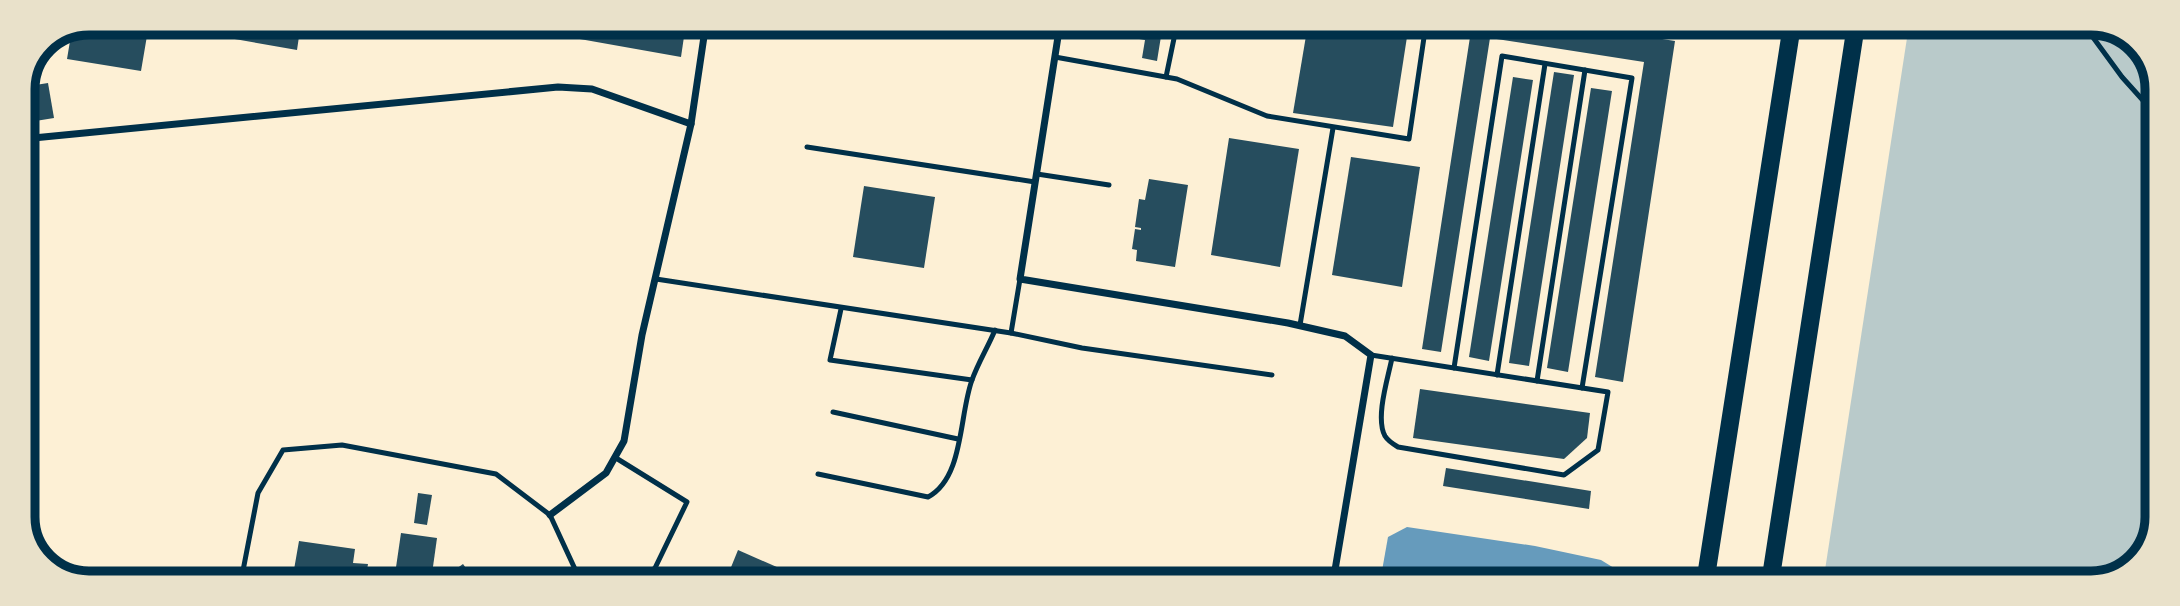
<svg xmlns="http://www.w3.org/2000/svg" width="2180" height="606" font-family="Mulish,sans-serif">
<rect width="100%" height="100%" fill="#fdf0d5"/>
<path fill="#b9caca" d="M 1909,25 L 2108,25 L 2141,45 L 2157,84 L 2155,534 L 2132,569 L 2092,583 L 1823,583 Z"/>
<path fill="#669bbc" d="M 1407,527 L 1535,546 L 1601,560 L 1614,568 L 1617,583 L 1380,582 L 1388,537 Z"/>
<g fill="#264d5e">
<path d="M 89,23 L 301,23 L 297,50 L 149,24 L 141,71 L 67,59 L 72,29 Z"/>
<path d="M 369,23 L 450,23 L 447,37 Z"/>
<path d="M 506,23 L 686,23 L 681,57 L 506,26 Z"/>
<path d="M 1117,24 L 1163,24 L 1157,61 L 1142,58 L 1145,40 L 1116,35 Z"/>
<path d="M 1308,24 L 1409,24 L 1393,127 L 1293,113 Z"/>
<path d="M 1472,24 L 1567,24 L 1675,41 L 1623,382 L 1595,377 L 1644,62 L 1490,38 L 1441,352 L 1422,349 Z"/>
<path d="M 47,40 L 41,76 L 29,74 L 42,42 Z"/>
<path d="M 1554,72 L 1574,75 L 1529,366 L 1509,363 Z"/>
<path d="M 1513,77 L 1533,80 L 1489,361 L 1469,357 Z"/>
<path d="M 48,83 L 54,118 L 23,123 L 23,87 Z"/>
<path d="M 1591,88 L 1612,91 L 1568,372 L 1547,368 Z"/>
<path d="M 1229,138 L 1299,149 L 1280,267 L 1211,255 Z"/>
<path d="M 1351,157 L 1420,167 L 1402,287 L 1332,275 Z"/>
<path d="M 1149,179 L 1188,185 L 1175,267 L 1136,261 L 1137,250 L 1132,249 L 1135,229 L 1141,230 L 1141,228 L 1135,227 L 1139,199 L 1145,200 Z"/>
<path d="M 864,186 L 935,197 L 924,268 L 853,257 Z"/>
<path d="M 1420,389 L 1590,413 L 1587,438 L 1564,459 L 1413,438 Z"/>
<path d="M 1446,468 L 1591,491 L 1589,509 L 1443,486 Z"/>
<path d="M 418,493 L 432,495 L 427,525 L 414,523 Z"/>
<path d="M 401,533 L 437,538 L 431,581 L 394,581 Z"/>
<path d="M 299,541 L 355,549 L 353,563 L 368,564 L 365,581 L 292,581 Z"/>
<path d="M 738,550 L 811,582 L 725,582 Z"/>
<path d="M 463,564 L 476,582 L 439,581 Z"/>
</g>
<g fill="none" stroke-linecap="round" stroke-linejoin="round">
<g stroke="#003049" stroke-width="5">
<path d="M 2078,25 L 2092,36 L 2122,77 L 2157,116"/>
<path d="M 1055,57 L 1177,79 L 1267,116 L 1409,139 L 1426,24"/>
<path d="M 1166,77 L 1177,24"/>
<path d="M 807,147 L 1035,182"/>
<path d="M 1037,174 L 1109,185"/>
<path d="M 656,279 L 1011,333 L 1082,348 L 1272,375"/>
<path d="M 841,309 L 830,360 L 972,380"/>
<path d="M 1300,325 L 1333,128"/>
<path d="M 1011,333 L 1020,279"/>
<path d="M 1371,355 L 1608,392 L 1598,450 L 1564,475 L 1398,447 C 1393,444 1388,441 1385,436 C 1375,418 1388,378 1392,358"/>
<path d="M 1454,368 L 1502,56 L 1632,78 L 1582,388"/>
<path d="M 1497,375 L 1545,64"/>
<path d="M 1537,381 L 1585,70"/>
<path d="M 833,412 L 958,439"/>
<path d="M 616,458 L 687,502 L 655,568 L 636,582"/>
<path d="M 818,474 L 928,497 C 964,478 959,415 972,380 C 978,363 988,347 995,330"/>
<path d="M 241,581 L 258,493 L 283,450 L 342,445 L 496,474 L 550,515 L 581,582"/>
</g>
<g stroke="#003049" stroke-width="7">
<path d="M 1060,24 L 1020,279 L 1288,323 L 1345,336 L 1371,355 L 1333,582"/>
<path d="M 23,139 L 558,87 L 592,89 L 691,124"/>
<path d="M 550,515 L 606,473 L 624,441 L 642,335 L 691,124 L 706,23"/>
</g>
<g stroke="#003049" stroke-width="18">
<path d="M 1705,583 L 1792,25"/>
<path d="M 1770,583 L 1856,25"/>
</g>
</g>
<path d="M0 0H2180V606H0ZM89 35H2091A54 54 0 0 1 2145 89V517A54 54 0 0 1 2091 571H89A54 54 0 0 1 35 517V89A54 54 0 0 1 89 35Z" fill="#e9e1ca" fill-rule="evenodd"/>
<path fill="none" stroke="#003049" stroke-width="9" d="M89 35H2091A54 54 0 0 1 2145 89V517A54 54 0 0 1 2091 571H89A54 54 0 0 1 35 517V89A54 54 0 0 1 89 35Z"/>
</svg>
